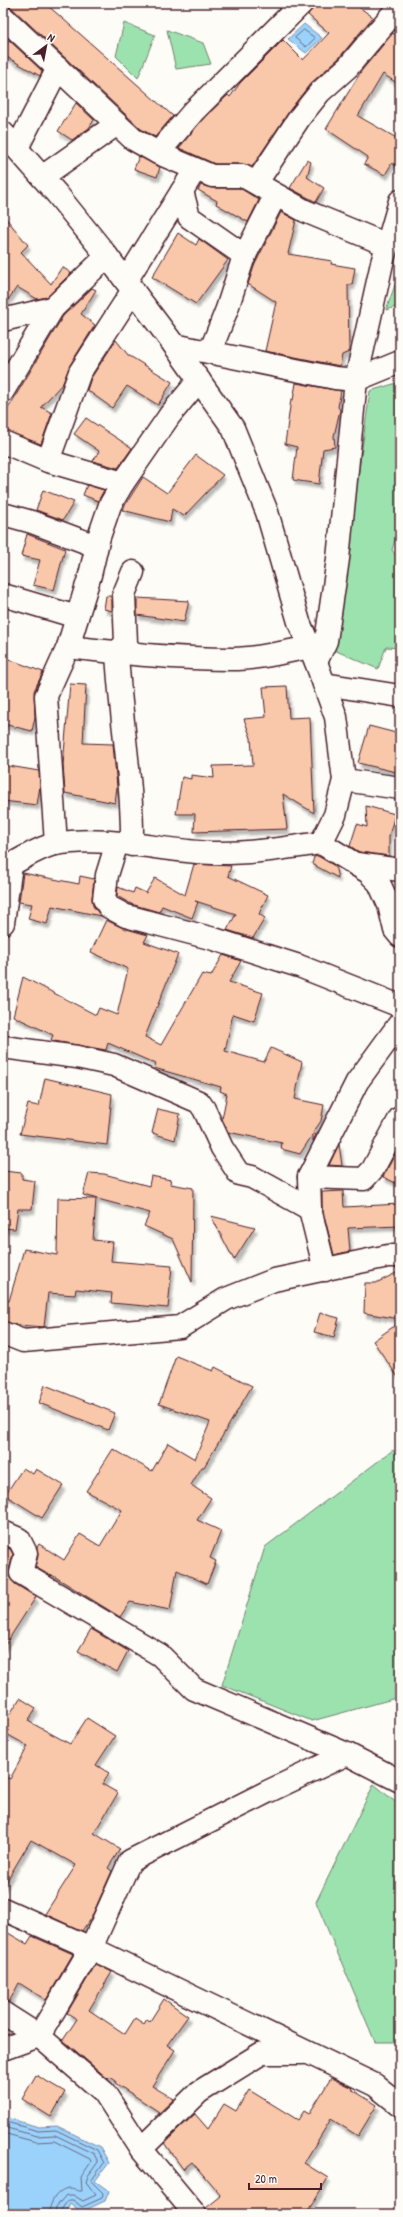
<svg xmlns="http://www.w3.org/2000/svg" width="403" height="2217" font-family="'Patrick Hand',sans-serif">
<defs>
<filter id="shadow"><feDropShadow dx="2.5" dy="4.5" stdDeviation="1" flood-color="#0004"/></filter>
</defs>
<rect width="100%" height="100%" fill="#fdfcf7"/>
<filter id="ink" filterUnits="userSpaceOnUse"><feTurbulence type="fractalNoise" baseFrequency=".025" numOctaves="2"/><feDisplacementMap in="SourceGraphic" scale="8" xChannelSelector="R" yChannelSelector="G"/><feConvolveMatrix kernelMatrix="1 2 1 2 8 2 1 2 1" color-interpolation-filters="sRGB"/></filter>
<g filter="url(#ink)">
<g fill="#9ce2af" stroke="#73806d">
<path d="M 124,23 L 155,35 L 138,78 L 116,56 Z"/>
<path d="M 167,30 L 203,43 L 211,64 L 176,69 Z"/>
<path d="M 400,271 L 400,306 L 386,310 Z"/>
<path d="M 400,382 L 400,522 L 392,550 L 400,561 L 400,648 L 386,647 L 378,669 L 334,650 L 370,391 Z"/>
<path d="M 393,1450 L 400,1459 L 400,1697 L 312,1721 L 222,1685 L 265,1547 Z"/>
<path d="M 374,1784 L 400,1806 L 400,2042 L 375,2042 L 316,1902 Z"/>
</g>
<g fill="#9bd2fb" stroke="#7b8aa8">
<path d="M 304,24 L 322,38 L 306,53 L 288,39 Z"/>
<path d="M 3,2117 L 39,2127 L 57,2126 L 100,2147 L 109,2163 L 95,2181 L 109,2191 L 105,2201 L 81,2212 L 70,2203 L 65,2214 L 3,2214 Z"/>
</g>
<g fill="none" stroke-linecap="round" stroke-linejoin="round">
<g stroke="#6a677e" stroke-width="1">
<path d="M 304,30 L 315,38 L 306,47 L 295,38 Z"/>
<path d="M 3,2121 L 38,2131 L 56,2130 L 97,2150 L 104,2163 L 91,2181 L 103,2193 L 102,2198 L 82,2207 L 73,2200 L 68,2200 L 61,2210 L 60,2214"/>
<path d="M 3,2127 L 37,2136 L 55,2135 L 94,2154 L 98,2162 L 88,2176 L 86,2182 L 96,2195 L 83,2201 L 73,2195 L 66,2195 L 56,2207 L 55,2214"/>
<path d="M 3,2133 L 36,2142 L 54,2141 L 90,2159 L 91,2162 L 81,2177 L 82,2191 C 78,2192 75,2188 70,2188 C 58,2188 49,2203 49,2214"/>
</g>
</g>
<g fill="#f9c7a9" stroke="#4a1f2b" filter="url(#shadow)">
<path d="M 3,3 L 45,3 L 173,116 L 155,137 L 141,129 L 12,8 L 3,5 Z"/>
<path d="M 314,3 L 353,3 L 373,17 L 339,58 L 310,84 L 290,110 L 252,167 L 243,164 L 215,164 L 179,148 L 202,120 L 228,95 L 230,97 L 240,83 L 283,40 L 303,60 L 329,33 L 308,15 Z"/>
<path d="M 393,33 L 400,37 L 400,85 L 383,74 L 358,116 L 400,140 L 400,168 L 392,163 L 385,175 L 364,164 L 368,157 L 326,129 L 362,70 Z"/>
<path d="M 9,40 L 42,71 L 40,76 L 3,55 L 3,50 Z"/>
<path d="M 76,103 L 94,120 L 89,128 L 72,140 L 58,131 Z"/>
<path d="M 139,156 L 160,167 L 157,177 L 134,169 Z"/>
<path d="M 307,160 L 311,162 L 307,177 L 324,188 L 316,202 L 290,188 Z"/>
<path d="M 201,185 L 212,188 L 240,188 L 259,200 L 248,222 L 216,204 L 217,201 L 198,190 Z"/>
<path d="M 281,212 L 296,220 L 288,254 L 332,261 L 331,264 L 355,268 L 352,285 L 348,285 L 349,352 L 342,355 L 340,366 L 265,351 L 276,302 L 248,284 L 255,264 Z"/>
<path d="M 3,215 L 28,245 L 21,252 L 51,284 L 62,267 L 71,273 L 47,297 L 37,299 L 17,287 L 3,307 Z"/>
<path d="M 178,233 L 196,245 L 199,239 L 228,260 L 196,304 L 152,277 Z"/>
<path d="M 92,288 L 96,290 L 81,314 L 95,325 L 70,365 L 63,383 L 41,407 L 52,413 L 41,444 L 3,430 L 3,417 L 63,316 Z"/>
<path d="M 116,340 L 128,355 L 172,382 L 158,405 L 127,386 L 112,408 L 87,390 L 91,378 Z"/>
<path d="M 296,383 L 341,391 L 338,407 L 340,410 L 334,436 L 335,447 L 323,449 L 319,484 L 293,480 L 297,447 L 285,444 L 291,399 L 293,400 Z"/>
<path d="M 86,418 L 132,448 L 118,468 L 93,461 L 99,451 L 74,434 Z"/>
<path d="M 196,455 L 223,475 L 184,516 L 172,509 L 170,522 L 122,510 L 143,477 L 167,493 Z"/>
<path d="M 87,485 L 104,490 L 98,501 L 83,495 Z"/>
<path d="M 43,490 L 74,502 L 63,520 L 36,510 Z"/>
<path d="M 27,534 L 65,549 L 54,590 L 33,585 L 40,560 L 21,556 Z"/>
<path d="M 106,596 L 112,596 L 112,611 L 104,609 Z"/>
<path d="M 137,598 L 189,601 L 184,622 L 137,615 Z"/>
<path d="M 3,657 L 43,672 L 34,691 L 35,717 L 32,731 L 3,724 Z"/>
<path d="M 70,684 L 86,685 L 83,743 L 113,744 L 117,787 L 115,803 L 65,793 L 63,765 Z"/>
<path d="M 287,686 L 289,718 L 310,717 L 314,813 L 283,794 L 287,829 L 194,832 L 195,814 L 176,814 L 182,777 L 191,779 L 191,775 L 214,778 L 213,766 L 253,765 L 251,738 L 244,719 L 266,717 L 263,687 Z"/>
<path d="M 369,726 L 400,734 L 400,773 L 358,763 Z"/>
<path d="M 3,765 L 39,771 L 40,786 L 37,805 L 3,801 Z"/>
<path d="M 366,806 L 395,814 L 389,836 L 389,856 L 359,852 L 350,846 L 357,824 L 367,827 Z"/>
<path d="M 318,856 L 335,866 L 338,878 L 312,864 L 314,857 Z"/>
<path d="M 194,864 L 231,866 L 228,876 L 268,895 L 259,914 L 265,918 L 253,938 L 227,930 L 236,914 L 195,901 L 198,902 L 192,918 L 162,906 L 159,912 L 131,904 L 117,896 L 118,887 L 133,893 L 135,888 L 146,893 L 155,878 L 185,895 Z"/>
<path d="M 23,873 L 79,884 L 80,876 L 94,879 L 92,898 L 93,906 L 101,916 L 52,906 L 47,924 L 28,919 L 32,904 L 19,902 Z"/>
<path d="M 106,920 L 123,928 L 148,935 L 144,942 L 178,954 L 145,1037 L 161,1045 L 202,974 L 211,976 L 223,955 L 241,961 L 229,982 L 263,993 L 254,1021 L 233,1014 L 225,1051 L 264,1062 L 271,1048 L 302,1062 L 295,1099 L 324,1105 L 321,1121 L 313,1133 L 316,1135 L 313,1141 L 313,1134 L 300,1154 L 281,1149 L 282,1143 L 228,1132 L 222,1119 L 227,1094 L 220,1091 L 221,1087 L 154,1068 L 156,1064 L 108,1043 L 106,1050 L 54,1041 L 51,1040 L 53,1035 L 13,1016 L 23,977 L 96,1015 L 99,1008 L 117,1015 L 128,969 L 91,952 Z"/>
<path d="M 45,1078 L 112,1094 L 107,1145 L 20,1134 L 28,1104 L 39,1106 Z"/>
<path d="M 158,1109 L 180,1114 L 175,1140 L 152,1133 Z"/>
<path d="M 339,1144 L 342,1166 L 329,1165 Z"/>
<path d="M 400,1145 L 400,1185 L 383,1177 Z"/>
<path d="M 3,1171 L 22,1173 L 22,1179 L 35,1181 L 32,1209 L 18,1209 L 15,1229 L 3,1228 Z"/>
<path d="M 89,1173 L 104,1174 L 149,1186 L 151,1176 L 171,1180 L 170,1184 L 193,1188 L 192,1282 L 173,1239 L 144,1226 L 150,1213 L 83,1195 Z"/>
<path d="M 343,1191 L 344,1207 L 400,1204 L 400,1226 L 348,1228 L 350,1251 L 334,1255 L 322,1207 L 322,1192 Z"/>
<path d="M 58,1198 L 96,1199 L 93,1240 L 113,1242 L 111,1261 L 172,1266 L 168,1308 L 111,1303 L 112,1293 L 76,1289 L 75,1295 L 48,1293 L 44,1327 L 17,1325 L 3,1321 L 3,1299 L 9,1301 L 24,1249 L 57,1255 Z"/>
<path d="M 211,1216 L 255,1227 L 234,1260 Z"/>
<path d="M 400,1271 L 400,1319 L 364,1313 L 365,1283 L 376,1283 Z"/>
<path d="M 320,1313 L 339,1318 L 334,1337 L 314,1332 Z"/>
<path d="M 400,1322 L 400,1380 L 373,1341 Z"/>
<path d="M 176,1356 L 213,1371 L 215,1367 L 252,1386 L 204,1467 L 202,1467 L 191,1485 L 211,1498 L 197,1520 L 221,1531 L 210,1558 L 216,1561 L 207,1584 L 177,1570 L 170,1610 L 130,1602 L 120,1617 L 52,1575 L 51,1576 L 35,1567 L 38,1556 L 37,1547 L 39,1544 L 64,1560 L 80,1534 L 100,1546 L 122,1510 L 86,1491 L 113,1449 L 152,1471 L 168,1443 L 195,1459 L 210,1422 L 159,1404 Z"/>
<path d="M 45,1385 L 115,1413 L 108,1430 L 39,1403 Z"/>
<path d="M 23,1468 L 33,1474 L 36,1469 L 63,1485 L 42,1518 L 5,1495 Z"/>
<path d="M 3,1546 L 10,1549 L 13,1554 L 9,1570 L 10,1578 L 15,1584 L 36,1597 L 3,1648 Z"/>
<path d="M 91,1629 L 128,1651 L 117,1672 L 78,1651 Z"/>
<path d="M 20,1698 L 36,1708 L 28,1721 L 70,1744 L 87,1718 L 115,1736 L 96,1765 L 109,1773 L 102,1784 L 118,1793 L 94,1833 L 120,1849 L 108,1868 L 112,1871 L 92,1916 L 82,1931 L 45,1914 L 76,1865 L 31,1840 L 3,1887 L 3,1776 L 10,1779 L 28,1746 L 3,1732 L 3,1710 L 10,1714 Z"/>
<path d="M 3,1930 L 27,1944 L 32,1936 L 73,1954 L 46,2000 L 19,1983 L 9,2002 L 3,2001 Z"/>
<path d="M 96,1964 L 112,1972 L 89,2010 L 125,2034 L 135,2018 L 144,2024 L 147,2019 L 150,2021 L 164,1999 L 188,2016 L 167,2045 L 175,2050 L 152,2086 L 174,2099 L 155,2117 L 159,2112 L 115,2083 L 116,2081 L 110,2077 L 108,2079 L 63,2040 L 77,2019 L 67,2013 Z"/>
<path d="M 36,2075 L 65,2092 L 51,2117 L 22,2099 Z"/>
<path d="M 331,2078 L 352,2088 L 351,2089 L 377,2105 L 358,2136 L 331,2119 L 304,2163 L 328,2178 L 306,2214 L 207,2214 L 206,2208 L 221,2196 L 192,2162 L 183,2169 L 164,2143 L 195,2114 L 208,2129 L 224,2104 L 236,2111 L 249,2090 L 298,2120 L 304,2111 L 309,2114 Z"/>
</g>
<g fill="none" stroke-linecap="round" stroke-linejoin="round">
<g stroke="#4a1f2b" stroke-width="25">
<g id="street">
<path d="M 3,17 L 133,139 L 158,153 L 212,176 L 243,176 L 305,211 L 387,245"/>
<path d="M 3,133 L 57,194 L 107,256 L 174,345 L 233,428 L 267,512 L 299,622 L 316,662 L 336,717 L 344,780 L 335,815 L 321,843 C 286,848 249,854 213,853 C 161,851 107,835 55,844 C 36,848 21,861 3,868"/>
<path d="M 17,148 L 58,68"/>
<path d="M 158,153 L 193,112 L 302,3"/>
<path d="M 42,177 L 117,124"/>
<path d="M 257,182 L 300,117 L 320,92 L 348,67 L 400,5"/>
<path d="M 182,191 L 189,217 L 245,256"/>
<path d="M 126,281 L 195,170"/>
<path d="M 3,320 L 53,308 L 107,256"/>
<path d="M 174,345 L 335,378 L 356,380 L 400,362"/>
<path d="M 210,352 L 227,309 L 243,259 L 275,196"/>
<path d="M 3,391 L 53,308"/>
<path d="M 3,442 L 48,461 L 123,483"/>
<path d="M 48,461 L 80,372 L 133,290"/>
<path d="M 3,514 L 32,522 L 96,546"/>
<path d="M 3,595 L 77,617"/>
<path d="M 68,647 C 122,653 177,659 232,659 C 258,659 284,652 310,647"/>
<path d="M 316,662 L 326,641 L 338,559 L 356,380 L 382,263 L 400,201"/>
<path d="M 324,684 L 400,696"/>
<path d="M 344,780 L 400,788"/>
<path d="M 117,843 L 107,875 L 104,899 L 109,907 L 126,916 L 214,939 L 299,966 L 400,1006"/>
<path d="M 321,843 L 368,872 L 379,883 L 389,905 L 395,930 L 400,936"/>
<path d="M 56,844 L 46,696 L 68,647 L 90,575 L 99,537 L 110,505 L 123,483 L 170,415 L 199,380"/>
<path d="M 132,845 C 133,780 120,717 117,652 L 126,643 L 124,594 L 133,572"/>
<path d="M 357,864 L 400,870"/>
<path d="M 3,923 L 11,865"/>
<path d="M 3,1047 L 77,1057 L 114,1065 L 199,1102 L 204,1109 L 222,1148 L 239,1174 L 252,1177 L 310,1209"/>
<path d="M 309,1177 L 364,1179 L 373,1169 L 400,1118"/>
<path d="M 325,1270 L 310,1209 L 309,1177 L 357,1082 L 400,1023"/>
<path d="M 3,1333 L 23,1341 L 180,1327 L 226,1299 L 274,1280 L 388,1256 L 400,1256"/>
<path d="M 3,1532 L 19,1539 L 26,1553 L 21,1573 L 160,1655 L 194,1689 L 347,1754 L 400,1781"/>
<path d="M 3,1909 L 91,1948 L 375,2085 L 400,2105"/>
<path d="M 3,2013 L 39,2036 L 104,2092 L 141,2149 L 195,2214"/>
<path d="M 3,2049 L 39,2036 L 91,1948 L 130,1861 L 267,1792 L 347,1754"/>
<path d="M 141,2149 L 199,2092 L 262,2053 L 303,2053"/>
</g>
</g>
<use href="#street" stroke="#fdfcf7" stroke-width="22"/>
</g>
</g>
<rect width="403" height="2217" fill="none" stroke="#fdfcf7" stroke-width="16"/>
<rect x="8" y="8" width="387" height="2201" fill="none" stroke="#4a1f2b" stroke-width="1.5" filter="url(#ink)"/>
<g transform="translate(46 46) rotate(32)" stroke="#fdfcf7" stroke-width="3" paint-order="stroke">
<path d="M0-3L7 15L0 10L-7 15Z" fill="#4a1f2b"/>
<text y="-6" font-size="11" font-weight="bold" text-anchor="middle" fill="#4a1f2b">N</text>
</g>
<path d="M249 2183v6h72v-6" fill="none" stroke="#4a1f2b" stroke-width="2"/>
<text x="255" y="2183" font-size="12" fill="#4a1f2b" stroke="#fdfcf7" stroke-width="3" paint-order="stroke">20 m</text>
</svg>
